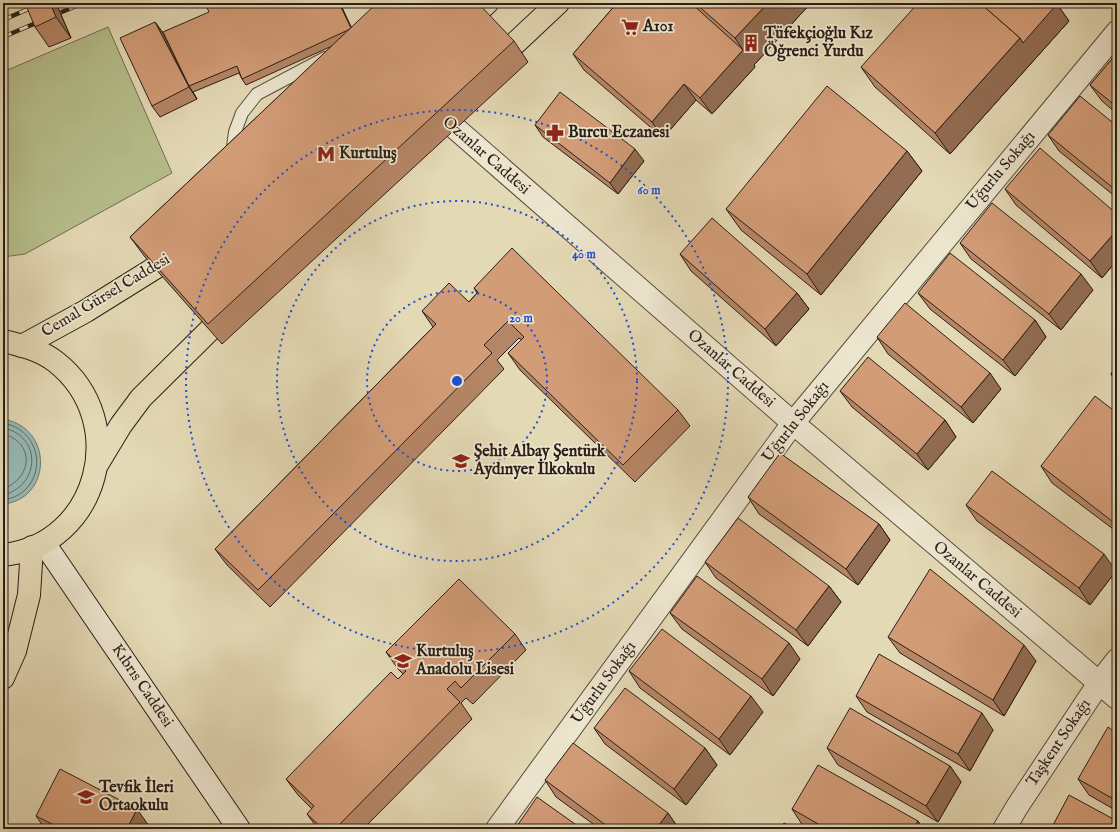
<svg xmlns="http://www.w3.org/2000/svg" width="1120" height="832" font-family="'IM FELL English',serif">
<rect width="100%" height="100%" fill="#e4d9b5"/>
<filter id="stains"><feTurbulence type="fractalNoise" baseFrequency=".005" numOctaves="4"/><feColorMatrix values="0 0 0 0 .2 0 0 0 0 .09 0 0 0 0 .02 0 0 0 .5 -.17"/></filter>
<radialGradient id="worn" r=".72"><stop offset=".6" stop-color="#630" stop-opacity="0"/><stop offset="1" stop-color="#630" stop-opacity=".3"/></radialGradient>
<path fill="#b6bf8c" stroke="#706e52" d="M 108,27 L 172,173 L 25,254 L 3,257 L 3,72 Z"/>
<path fill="#97b9b4" stroke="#6b7b76" d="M 3,419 C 55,428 51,500 3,504 Z"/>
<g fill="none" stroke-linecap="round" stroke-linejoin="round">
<g stroke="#606c66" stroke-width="1">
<path d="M 3,423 C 48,431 48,494 3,500"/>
<path d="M 3,428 C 42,435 41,486 3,495"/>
<path d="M 3,434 C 35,442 33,478 3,489"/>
</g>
<g stroke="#584d3f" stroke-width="14">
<path id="service" d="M 232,154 L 235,132 L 242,113 L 257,94 L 325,58"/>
</g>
<g stroke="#584d3f" stroke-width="24">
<g id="minor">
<path d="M 439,114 L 793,423 L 1117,698"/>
<path d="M 497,829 L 793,423 L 1117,32"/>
<path d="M 1004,829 L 1017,807 L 1099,683 L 1117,660"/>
</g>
</g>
<g stroke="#2a1e18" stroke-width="24">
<path id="secondary" d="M 44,543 L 239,829"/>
</g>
<g stroke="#2a1e18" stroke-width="24">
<g id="primary">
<path d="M 460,28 L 487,3"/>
<path d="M 493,64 L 558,3"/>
<path d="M 3,341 C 21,345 41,350 56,362 C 131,421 99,545 3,555"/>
<path d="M 22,346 L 86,311 L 179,253"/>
<path d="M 98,463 L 121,425 L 141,398 L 231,309"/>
<path d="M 3,678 L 15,651 L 29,595 L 32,547"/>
</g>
</g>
<use href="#service" stroke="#ede6cf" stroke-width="12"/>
<use href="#minor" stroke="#ede6cf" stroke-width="22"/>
<use href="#secondary" stroke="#ede6cf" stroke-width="22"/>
<use href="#primary" stroke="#e4d9b5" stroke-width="22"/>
<g stroke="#2a1e18" stroke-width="4.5">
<g id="rail">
<path d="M 3,20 L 42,3"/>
<path d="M 3,37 L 83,3"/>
</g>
</g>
<use href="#rail" stroke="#ede6cf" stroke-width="3" stroke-dasharray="9" stroke-linecap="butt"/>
</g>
<g fill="#b58666" stroke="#2a1e18">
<path d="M 56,3 L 71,38 L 49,47 L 35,27 Z"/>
<path d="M 617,3 L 811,3 L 754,65 L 755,67 L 712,114 L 696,100 L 663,138 L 584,70 L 573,54 Z"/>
<path d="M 1057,4 L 1069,21 L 950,154 L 875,87 L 861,67 Z"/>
<path d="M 155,22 L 163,33 L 352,27 L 514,41 L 528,62 L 222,344 L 145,257 L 130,237 L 332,46 L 246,85 L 242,79 L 239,73 L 193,92 L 197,99 L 160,117 L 152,106 Z"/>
<path d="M 1117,53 L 1117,114 L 1102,101 L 1090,85 Z"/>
<path d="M 535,125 L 644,161 L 618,194 L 543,137 Z"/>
<path d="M 1117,126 L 1117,198 L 1059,151 L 1048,135 Z"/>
<path d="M 907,151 L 922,171 L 821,295 L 741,230 L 726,209 Z"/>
<path d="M 1005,189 L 1117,214 L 1117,260 L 1102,278 L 1016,205 Z"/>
<path d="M 960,243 L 1093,290 L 1061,330 L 971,259 Z"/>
<path d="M 680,254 L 797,293 L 809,309 L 776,346 L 691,271 Z"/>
<path d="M 474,288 L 678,410 L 690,426 L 635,482 L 520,370 L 508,353 L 522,340 L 519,338 L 497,360 L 504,369 L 270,607 L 227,565 L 215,549 L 433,327 L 422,311 L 469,302 L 477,293 Z"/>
<path d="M 918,293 L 1035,320 L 1046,337 L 1015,376 L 930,309 Z"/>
<path d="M 877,337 L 1001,389 L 973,423 L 888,354 Z"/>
<path d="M 1117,365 L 1117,384 L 1111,374 Z"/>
<path d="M 840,391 L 945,420 L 956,437 L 928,470 L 852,407 Z"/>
<path d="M 1117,413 L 1117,532 L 1052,483 L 1041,466 Z"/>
<path d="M 748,497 L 879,524 L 890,540 L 858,585 L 759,514 Z"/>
<path d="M 966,505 L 1116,571 L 1090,605 L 977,521 Z"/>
<path d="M 705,562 L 829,586 L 841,602 L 808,646 L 716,578 Z"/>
<path d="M 670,613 L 800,659 L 773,696 L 682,629 Z"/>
<path d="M 515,634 L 526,650 L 473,704 L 466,698 L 461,703 L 472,719 L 363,829 L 318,829 L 307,814 L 312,809 L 298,795 L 286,779 L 398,679 L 403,674 L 398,669 L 386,652 Z"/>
<path d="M 888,637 L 1036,661 L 1004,716 L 900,653 Z"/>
<path d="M 629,671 L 763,712 L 730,755 L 640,688 Z"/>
<path d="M 856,696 L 993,730 L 970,771 L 867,712 Z"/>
<path d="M 594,728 L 705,748 L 717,765 L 686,805 L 605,744 Z"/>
<path d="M 1117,734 L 1117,811 L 1089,795 L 1078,779 Z"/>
<path d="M 827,748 L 950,766 L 961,782 L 938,822 L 838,765 Z"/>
<path d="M 545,780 L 668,813 L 679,829 L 600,829 L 556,797 Z"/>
<path d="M 792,809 L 918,821 L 923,829 L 809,829 L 803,826 Z"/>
<path d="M 36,816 L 149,826 L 147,829 L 45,829 Z"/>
</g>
<g fill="#936d53" stroke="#2a1e18">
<path d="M 50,3 L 56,3 L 71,38 L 56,17 Z"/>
<path d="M 339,3 L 340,3 L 355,35 L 351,29 Z"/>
<path d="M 768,3 L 811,3 L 754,65 L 755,67 L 712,114 L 700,98 L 743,50 L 735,38 Z"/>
<path d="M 1057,4 L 1069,21 L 950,154 L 935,133 L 1020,38 Z"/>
<path d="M 155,22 L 163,33 L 189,86 L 197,99 L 189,87 Z"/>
<path d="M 684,84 L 696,100 L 663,138 L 652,122 Z"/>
<path d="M 635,149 L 644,161 L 618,194 L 610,183 Z"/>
<path d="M 907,151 L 922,171 L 821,295 L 807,274 Z"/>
<path d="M 1117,230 L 1117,260 L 1102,278 L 1090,261 Z"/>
<path d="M 1081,274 L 1093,290 L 1061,330 L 1049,314 Z"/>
<path d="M 797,293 L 809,309 L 776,346 L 765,329 Z"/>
<path d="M 1035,320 L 1046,337 L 1015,376 L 1003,360 Z"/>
<path d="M 990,373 L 1001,389 L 973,423 L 961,407 Z"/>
<path d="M 945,420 L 956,437 L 928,470 L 917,454 Z"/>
<path d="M 879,524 L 890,540 L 858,585 L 846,569 Z"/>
<path d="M 1104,554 L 1116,571 L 1090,605 L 1079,588 Z"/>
<path d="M 829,586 L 841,602 L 808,646 L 796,630 Z"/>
<path d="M 789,643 L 800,659 L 773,696 L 762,679 Z"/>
<path d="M 1024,645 L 1036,661 L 1004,716 L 993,700 Z"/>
<path d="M 751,696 L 763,712 L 730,755 L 719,739 Z"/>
<path d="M 982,713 L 993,730 L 970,771 L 958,754 Z"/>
<path d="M 705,748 L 717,765 L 686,805 L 674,789 Z"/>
<path d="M 950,766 L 961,782 L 938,822 L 926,806 Z"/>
<path d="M 137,809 L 149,826 L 147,829 L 127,829 Z"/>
<path d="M 668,813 L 679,829 L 656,829 Z"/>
<path d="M 918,821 L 923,829 L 913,829 Z"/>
</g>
<g fill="#d29c77" stroke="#2a1e18">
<path d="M 25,3 L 50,3 L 56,17 L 35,27 Z"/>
<path d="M 205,3 L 339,3 L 351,28 L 348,30 L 242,79 L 237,66 L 189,86 L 163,32 L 209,12 Z"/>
<path d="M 377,3 L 478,3 L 514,41 L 208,324 L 130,237 Z"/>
<path d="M 617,3 L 691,3 L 743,50 L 700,98 L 684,84 L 652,122 L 573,54 Z"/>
<path d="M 695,3 L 768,3 L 735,38 Z"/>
<path d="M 918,3 L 980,3 L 1020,38 L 935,133 L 861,67 Z"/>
<path d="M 980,3 L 1056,3 L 1057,4 L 1023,43 L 1020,38 Z"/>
<path d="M 155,22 L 189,87 L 152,106 L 120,38 Z"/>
<path d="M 1117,53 L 1117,107 L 1090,85 Z"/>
<path d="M 827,86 L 907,151 L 807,274 L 726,209 Z"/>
<path d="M 560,92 L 635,149 L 610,183 L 535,125 Z"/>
<path d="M 1080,96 L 1117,126 L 1117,191 L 1048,135 Z"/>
<path d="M 1040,148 L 1117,214 L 1117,230 L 1090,261 L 1005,189 Z"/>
<path d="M 992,203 L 1081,274 L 1049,314 L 960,243 Z"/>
<path d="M 712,218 L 797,293 L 765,329 L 680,254 Z"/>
<path d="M 512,248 L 678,410 L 623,465 L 508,353 L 524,337 L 508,321 L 484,345 L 492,353 L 258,590 L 215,549 L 436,324 L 422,311 L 449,283 L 469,302 L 478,292 L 474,288 Z"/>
<path d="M 950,253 L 1035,320 L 1003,360 L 918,293 Z"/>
<path d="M 905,303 L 990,373 L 961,407 L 877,337 Z"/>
<path d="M 868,357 L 945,420 L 917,454 L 840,391 Z"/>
<path d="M 1117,365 L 1117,379 L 1111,374 Z"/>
<path d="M 1095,396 L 1117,413 L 1117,525 L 1041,466 Z"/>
<path d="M 780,453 L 879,524 L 846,569 L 748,497 Z"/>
<path d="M 992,471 L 1104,554 L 1079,588 L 966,505 Z"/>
<path d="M 738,518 L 829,586 L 796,630 L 705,562 Z"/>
<path d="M 930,569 L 1024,645 L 993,700 L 888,637 Z"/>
<path d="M 697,576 L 789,643 L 762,679 L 670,613 Z"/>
<path d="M 459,579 L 515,634 L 461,688 L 455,681 L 447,689 L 460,702 L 335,829 L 323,829 L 307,814 L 314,806 L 286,779 L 391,672 L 398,679 L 406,671 L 386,652 Z"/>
<path d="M 662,629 L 751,696 L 719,739 L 629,671 Z"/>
<path d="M 879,654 L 982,713 L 958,754 L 856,696 Z"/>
<path d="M 625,688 L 705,748 L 674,789 L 594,728 Z"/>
<path d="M 850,708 L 950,766 L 926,806 L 827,748 Z"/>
<path d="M 1108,727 L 1117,734 L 1117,801 L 1078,779 Z"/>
<path d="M 573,743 L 668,813 L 656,829 L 611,829 L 545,780 Z"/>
<path d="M 818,765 L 918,821 L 913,829 L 827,829 L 792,809 Z"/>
<path d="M 60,769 L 137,809 L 127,829 L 58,829 L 58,827 L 36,816 Z"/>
<path d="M 1069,795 L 1117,821 L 1117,829 L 1051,829 Z"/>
<path d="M 537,797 L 582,829 L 515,829 Z"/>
<path d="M 784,823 L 795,829 L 780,829 Z"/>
</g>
<g fill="none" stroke="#1d4ed8" stroke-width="2" stroke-dasharray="2 4">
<circle cx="457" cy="381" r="90"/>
<circle cx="457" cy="381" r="180"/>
<circle cx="457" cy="381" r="271"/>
</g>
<defs>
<g id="supermarket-bare" transform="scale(1.38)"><path d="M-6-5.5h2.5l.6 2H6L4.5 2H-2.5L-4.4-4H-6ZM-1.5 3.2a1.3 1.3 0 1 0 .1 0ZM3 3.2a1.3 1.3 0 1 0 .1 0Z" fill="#8f2418" stroke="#ede6cf" stroke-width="2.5" paint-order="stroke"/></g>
<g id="building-bare" transform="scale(1.38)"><path d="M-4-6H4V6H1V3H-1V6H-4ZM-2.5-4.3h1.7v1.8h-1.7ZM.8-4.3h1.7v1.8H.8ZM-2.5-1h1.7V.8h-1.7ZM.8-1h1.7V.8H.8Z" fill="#8f2418" stroke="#ede6cf" stroke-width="2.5" paint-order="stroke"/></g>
<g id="pharmacy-bare" transform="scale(1.38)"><path d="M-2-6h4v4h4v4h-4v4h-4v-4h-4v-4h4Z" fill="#8f2418" stroke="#ede6cf" stroke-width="2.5" paint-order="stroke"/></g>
<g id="metro-bare" transform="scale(1.38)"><path d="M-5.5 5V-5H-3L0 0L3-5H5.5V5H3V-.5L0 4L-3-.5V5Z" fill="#8f2418" stroke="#ede6cf" stroke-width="2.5" paint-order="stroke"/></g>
<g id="school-bare" transform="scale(1.38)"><path d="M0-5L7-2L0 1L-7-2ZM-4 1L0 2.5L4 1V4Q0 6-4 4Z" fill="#8f2418" stroke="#ede6cf" stroke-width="2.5" paint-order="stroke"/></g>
</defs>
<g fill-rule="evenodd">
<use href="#supermarket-bare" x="630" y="27"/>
<use href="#building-bare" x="751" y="43"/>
<use href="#pharmacy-bare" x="555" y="133"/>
<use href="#metro-bare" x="326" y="154"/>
<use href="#school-bare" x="461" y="461"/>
<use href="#school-bare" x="403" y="661"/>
<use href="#school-bare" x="86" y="797"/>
</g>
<g text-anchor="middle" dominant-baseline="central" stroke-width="3.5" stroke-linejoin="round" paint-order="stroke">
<g font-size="16" font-weight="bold" fill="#2a1e18" stroke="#ede6cf" text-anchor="start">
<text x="643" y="27">A101</text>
<text x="764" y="34">Tüfekçioğlu Kız<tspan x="764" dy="18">Öğrenci Yurdu</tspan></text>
<text x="568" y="133">Burcu Eczanesi</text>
<text x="339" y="154">Kurtuluş</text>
<text x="474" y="452">Şehit Albay Şentürk<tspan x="474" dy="18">Aydınyer İlkokulu</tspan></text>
<text x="416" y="652">Kurtuluş<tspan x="416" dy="18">Anadolu Lisesi</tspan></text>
<text x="99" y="788">Tevfik İleri<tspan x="99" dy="18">Ortaokulu</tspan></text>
</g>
<g font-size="16" fill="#2a1e18" stroke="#ede6cf">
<text transform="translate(486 156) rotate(41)">Ozanlar Caddesi</text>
<text transform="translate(1001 171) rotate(-50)">Uğurlu Sokağı</text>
<text transform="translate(106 296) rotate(-31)">Cemal Gürsel Caddesi</text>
<text transform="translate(731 369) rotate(41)">Ozanlar Caddesi</text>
<text transform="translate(796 422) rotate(-52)">Uğurlu Sokağı</text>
<text transform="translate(977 580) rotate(40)">Ozanlar Caddesi</text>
<text transform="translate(604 683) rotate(-54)">Uğurlu Sokağı</text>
<text transform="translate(142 686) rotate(56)">Kıbrıs Caddesi</text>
<text transform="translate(1059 743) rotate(-56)">Taşkent Sokağı</text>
</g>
</g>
<circle cx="457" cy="381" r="6" fill="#1d4ed8" stroke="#ede6cf" stroke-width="2"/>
<g font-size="12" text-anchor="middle" font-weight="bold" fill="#1d4ed8" stroke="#ede6cf" stroke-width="3.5" stroke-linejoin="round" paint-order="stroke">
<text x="649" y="194">60 m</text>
<text x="584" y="258">40 m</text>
<text x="521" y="322">20 m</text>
</g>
<rect width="1120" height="832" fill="none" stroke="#e4d9b5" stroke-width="16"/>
<rect x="4" y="4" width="1112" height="824" fill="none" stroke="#2a1e18" stroke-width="2"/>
<rect x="8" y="8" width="1104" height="816" fill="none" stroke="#2a1e18"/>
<rect width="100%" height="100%" filter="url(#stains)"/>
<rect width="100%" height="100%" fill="url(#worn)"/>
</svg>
